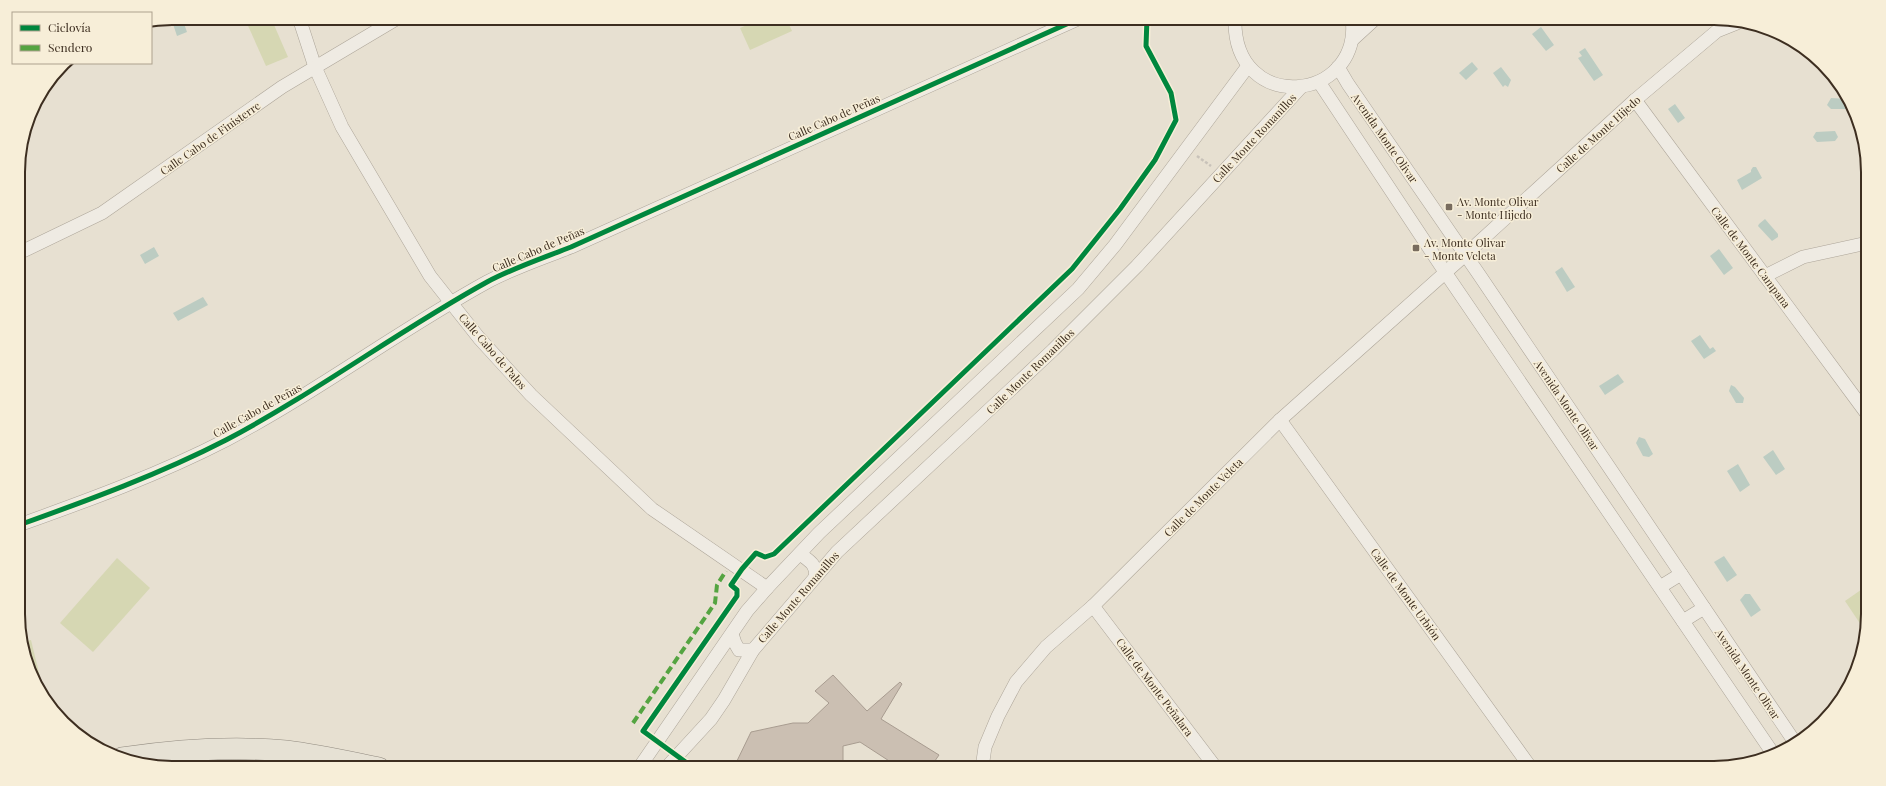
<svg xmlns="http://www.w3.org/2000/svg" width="1886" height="786" font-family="'Playfair Display',serif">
<rect width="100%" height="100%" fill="#e7e0d1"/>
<g fill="#d6d7b3">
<path d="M 248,18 L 271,18 L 288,57 L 266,66 L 245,19 Z"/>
<path d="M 763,18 L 786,18 L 792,31 L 750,50 L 740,28 Z"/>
<path d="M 117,558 L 150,588 L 93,652 L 60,623 Z"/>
<path d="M 1868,585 L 1868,614 L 1865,631 L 1845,601 Z"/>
<path d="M 31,640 L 42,685 L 38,686 L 30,673 L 22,642 Z"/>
</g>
<g fill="#bcccc2">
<path d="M 171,18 L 182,18 L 187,32 L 177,36 Z"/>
<path d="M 1541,27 L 1554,45 L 1546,51 L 1532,34 Z"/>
<path d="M 1585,48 L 1603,75 L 1594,81 L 1578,58 L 1582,56 L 1579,52 Z"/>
<path d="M 1472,62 L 1478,69 L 1466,80 L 1459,73 Z"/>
<path d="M 1501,67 L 1511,80 L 1508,87 L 1505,85 L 1503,87 L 1493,73 Z"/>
<path d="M 1831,98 L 1848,99 L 1851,104 L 1850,109 L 1831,109 L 1827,105 Z"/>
<path d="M 1675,104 L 1685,118 L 1678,123 L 1668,109 Z"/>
<path d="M 1835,131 L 1838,137 L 1835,141 L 1817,142 L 1813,137 L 1816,132 Z"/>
<path d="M 1753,167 L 1756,167 L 1762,178 L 1742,190 L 1737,180 L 1751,172 L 1751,170 Z"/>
<path d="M 1765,219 L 1778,234 L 1778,237 L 1772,241 L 1758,226 L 1759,224 Z"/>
<path d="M 154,247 L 159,256 L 145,264 L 140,255 Z"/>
<path d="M 1719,249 L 1733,268 L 1724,275 L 1710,256 Z"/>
<path d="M 1562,267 L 1575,287 L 1567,292 L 1555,272 Z"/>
<path d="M 203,297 L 208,305 L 178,321 L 173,313 Z"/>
<path d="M 1700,335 L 1710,349 L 1713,347 L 1716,351 L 1704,359 L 1691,341 Z"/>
<path d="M 1618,374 L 1624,382 L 1605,395 L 1599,386 Z"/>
<path d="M 1731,385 L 1735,387 L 1744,398 L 1743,403 L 1736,403 L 1729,391 Z"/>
<path d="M 1639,437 L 1645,439 L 1653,454 L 1649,457 L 1643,456 L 1636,443 Z"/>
<path d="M 1773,450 L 1785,469 L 1776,475 L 1763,457 Z"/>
<path d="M 1738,464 L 1750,485 L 1740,492 L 1727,471 Z"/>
<path d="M 1724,556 L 1737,575 L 1727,582 L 1714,562 Z"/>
<path d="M 1745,594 L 1750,594 L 1761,610 L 1751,617 L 1740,600 Z"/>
</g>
<path fill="#cbbfb2" stroke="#a89c90" d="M 833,675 L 867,711 L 900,682 L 902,684 L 881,719 L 939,755 L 930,768 L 900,768 L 860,742 L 843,746 L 843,768 L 748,768 L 747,762 L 735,765 L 751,732 L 793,723 L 808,723 L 829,703 L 815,691 Z"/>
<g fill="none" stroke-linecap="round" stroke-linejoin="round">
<g stroke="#ada599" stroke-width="14">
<g id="minor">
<path d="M 299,18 L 315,67 L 342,127 L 430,276 L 479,338 L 531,395 L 652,509 L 767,588"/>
<path d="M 1235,18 C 1232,116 1363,103 1352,18"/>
<path d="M 1352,40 L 1376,18"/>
<path d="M 1338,67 L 1348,84 L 1480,276 L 1796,744"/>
<path d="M 1319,82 L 1445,272 L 1774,755"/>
<path d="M 1635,100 L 1867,414"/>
<path d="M 19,253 L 102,213 L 282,87 L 398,18"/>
<path d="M 1765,276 L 1803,257 L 1867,243"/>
<path d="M 1280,420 L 1531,768"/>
<path d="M 19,525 C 89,500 160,474 226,440 C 317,392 398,331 487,282 C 513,268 543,258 571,247 L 1080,18"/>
<path d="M 800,554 C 808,560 818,565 815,577"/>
<path d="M 1660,587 L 1681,574"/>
<path d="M 1093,606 L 1216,768"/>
<path d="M 1683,621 L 1704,608"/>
<path d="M 732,634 L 735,643 L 739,650 L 753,650"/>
<path d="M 639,768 L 747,611 L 767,588 L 819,533 L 1078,289 L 1115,245 L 1248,66"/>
<path d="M 666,768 L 711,719 L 724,700 L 753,650 L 837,552 L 1053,350 L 1137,266 L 1301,87"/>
<path d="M 982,768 L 985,747 L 998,716 L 1016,682 L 1046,647 L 1093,606 L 1280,420 L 1465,255 L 1635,100 L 1717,31 L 1737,23"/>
</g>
</g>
<g stroke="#928b80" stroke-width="22">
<path id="primary" d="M 122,758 C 176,750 232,746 286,751 C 318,755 349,762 379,768"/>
</g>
<path stroke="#c8c2b9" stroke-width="2.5" stroke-dasharray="3 2" stroke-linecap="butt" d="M 1197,156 L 1211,166"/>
<use href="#minor" stroke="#efebe3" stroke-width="13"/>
<use href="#primary" stroke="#e6e1d4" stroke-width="21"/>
<path stroke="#54a441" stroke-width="4" stroke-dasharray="8 4" stroke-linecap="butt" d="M 633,723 L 715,603 L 717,585 L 726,571"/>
<g stroke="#f7eed8" stroke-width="8">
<g id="cycleway">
<path d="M 19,525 C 89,500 160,474 226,440 C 317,392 398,331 487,282 C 513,268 543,258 571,247 L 1080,18"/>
<path d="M 690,768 L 691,766 L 643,731 L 737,596 L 737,590 L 731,585 L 742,569 L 756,553 L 765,557 L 774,554 L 1072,269 L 1120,209 L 1155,160 L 1176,120 L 1171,93 L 1146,46 L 1147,18"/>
</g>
</g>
<use href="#cycleway" stroke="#00873e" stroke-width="5"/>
</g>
<g fill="#786c5e" stroke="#f7eed8" stroke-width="1.5">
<rect x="1445" y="203" width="8" height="8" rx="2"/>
<rect x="1412" y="244" width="8" height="8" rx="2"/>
</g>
<g text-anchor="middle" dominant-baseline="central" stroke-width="3" stroke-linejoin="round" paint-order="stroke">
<g font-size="11" fill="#3d2e20" stroke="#f7eed8">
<text transform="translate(834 117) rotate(-24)">Calle Cabo de Peñas</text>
<text transform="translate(1598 134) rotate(-42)">Calle de Monte Hijedo</text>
<text transform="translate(210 138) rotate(-35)">Calle Cabo de Finisterre</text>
<text transform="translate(1254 138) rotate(-47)">Calle Monte Romanillos</text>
<text transform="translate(1385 138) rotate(55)">Avenida Monte Olivar</text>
<text transform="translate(538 249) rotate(-23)">Calle Cabo de Peñas</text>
<text transform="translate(1751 257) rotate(53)">Calle de Monte Campana</text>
<text transform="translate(493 351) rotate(49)">Calle Cabo de Palos</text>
<text transform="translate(1030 371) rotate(-44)">Calle Monte Romanillos</text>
<text transform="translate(1567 405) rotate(56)">Avenida Monte Olivar</text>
<text transform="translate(257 410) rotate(-29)">Calle Cabo de Peñas</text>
<text transform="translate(1203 497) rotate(-45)">Calle de Monte Veleta</text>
<text transform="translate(1406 594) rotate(54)">Calle de Monte Urbión</text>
<text transform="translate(798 597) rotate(-49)">Calle Monte Romanillos</text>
<text transform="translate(1748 674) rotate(56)">Avenida Monte Olivar</text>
<text transform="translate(1155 687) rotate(53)">Calle de Monte Peñalara</text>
</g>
<g font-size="11" fill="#3d2e20" stroke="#f7eed8" text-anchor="start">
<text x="1457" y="201">Av. Monte Olivar<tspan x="1457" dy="13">- Monte Hijedo</tspan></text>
<text x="1424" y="242">Av. Monte Olivar<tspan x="1424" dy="13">- Monte Veleta</tspan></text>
</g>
</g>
<path d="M0 0H1886V786H0ZM172 25H1714A147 147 0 0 1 1861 172V614A147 147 0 0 1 1714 761H172A147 147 0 0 1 25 614V172A147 147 0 0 1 172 25Z" fill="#f7eed8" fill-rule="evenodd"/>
<path fill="none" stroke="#3d2e20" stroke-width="2" d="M172 25H1714A147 147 0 0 1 1861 172V614A147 147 0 0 1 1714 761H172A147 147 0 0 1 25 614V172A147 147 0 0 1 172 25Z"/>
<rect x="12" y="12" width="140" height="52" fill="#f7eed8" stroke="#ada18e"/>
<rect x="20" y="25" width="20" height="6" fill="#00873e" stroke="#ada18e"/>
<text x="48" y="32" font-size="12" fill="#3d2e20">Ciclovía</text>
<rect x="20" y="45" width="20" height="6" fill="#54a441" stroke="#ada18e"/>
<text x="48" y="52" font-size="12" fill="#3d2e20">Sendero</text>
</svg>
